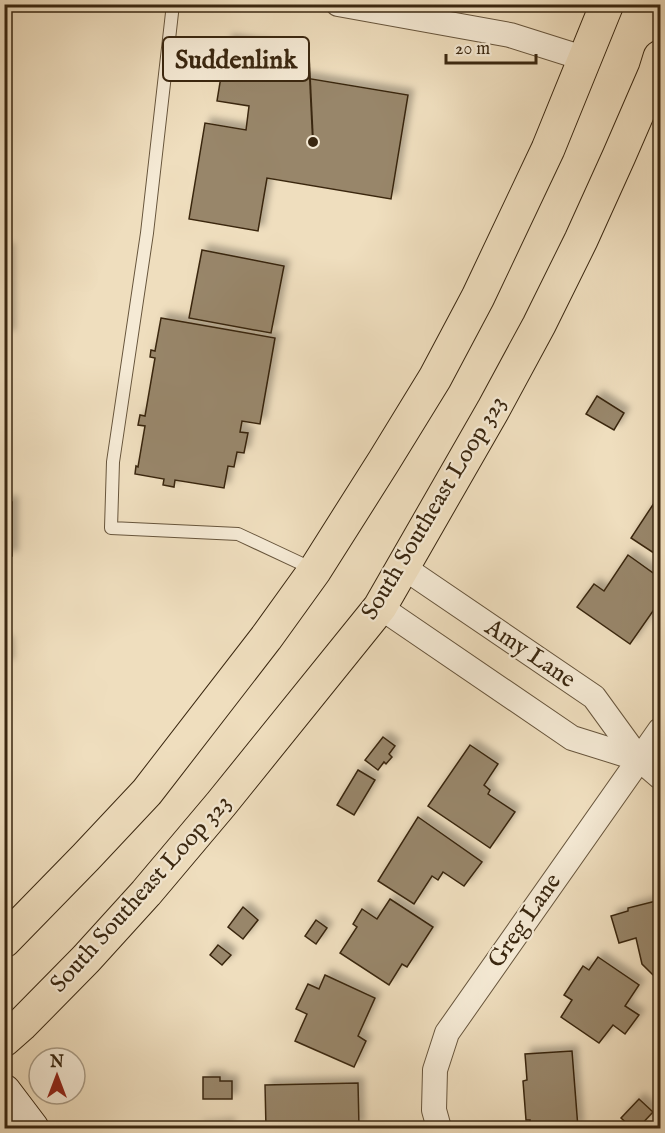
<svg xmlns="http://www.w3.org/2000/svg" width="665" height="1133" font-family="'IM FELL English',serif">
<defs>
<filter id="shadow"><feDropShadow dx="5.5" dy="-5.5" stdDeviation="3" flood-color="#0004"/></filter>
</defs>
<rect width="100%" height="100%" fill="#efdebe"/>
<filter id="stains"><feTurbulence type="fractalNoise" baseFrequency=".00333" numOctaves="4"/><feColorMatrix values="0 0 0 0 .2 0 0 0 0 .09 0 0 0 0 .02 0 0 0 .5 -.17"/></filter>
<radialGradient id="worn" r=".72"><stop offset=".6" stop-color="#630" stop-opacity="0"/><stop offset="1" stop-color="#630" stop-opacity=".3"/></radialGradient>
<g fill="#98866a" stroke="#3a2710" stroke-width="1.5" filter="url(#shadow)">
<path d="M 227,40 L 297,51 L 293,76 L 408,95 L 391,199 L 267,178 L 258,231 L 189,219 L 205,123 L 246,130 L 249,106 L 217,101 Z"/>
<path d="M 4,249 L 8,249 L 9,335 L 4,335 Z"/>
<path d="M 202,250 L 284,266 L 271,333 L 189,318 Z"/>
<path d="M 161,318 L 275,338 L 260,424 L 242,421 L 240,432 L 248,433 L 244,453 L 237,452 L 234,467 L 228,466 L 224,488 L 175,480 L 174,487 L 163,485 L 164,479 L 135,474 L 136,466 L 138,467 L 145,426 L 138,425 L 140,415 L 145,416 L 155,358 L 150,357 L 151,350 L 155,351 Z"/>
<path d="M 597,396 L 624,413 L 614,430 L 586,414 Z"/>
<path d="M 660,494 L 660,557 L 631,538 Z"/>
<rect x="4" y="502" width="8" height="54"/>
<path d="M 628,555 L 660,578 L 660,601 L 630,644 L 577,607 L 594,584 L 604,591 Z"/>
<path d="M 4,642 L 7,642 L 8,664 L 4,664 Z"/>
<path d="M 383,737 L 395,746 L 389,754 L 392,757 L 386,764 L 384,762 L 378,770 L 365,760 Z"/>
<path d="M 470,745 L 498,764 L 484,785 L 490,790 L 488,794 L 515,812 L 490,848 L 428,806 Z"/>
<path d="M 358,770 L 375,780 L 354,815 L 337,805 Z"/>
<path d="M 418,817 L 482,862 L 464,886 L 443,872 L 438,880 L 432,876 L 414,904 L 378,881 Z"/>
<path d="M 390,899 L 433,927 L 407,967 L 402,964 L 389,985 L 340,953 L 357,927 L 353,924 L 362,909 L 377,919 Z"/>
<path d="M 660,900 L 660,973 L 653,975 L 642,964 L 636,938 L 619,943 L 611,916 L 628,911 L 628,908 Z"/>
<path d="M 243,907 L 258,920 L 243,939 L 228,927 Z"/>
<path d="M 316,920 L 327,928 L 316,944 L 305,936 Z"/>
<path d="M 218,945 L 231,955 L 222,965 L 210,955 Z"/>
<path d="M 598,957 L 639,985 L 625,1006 L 639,1015 L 625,1034 L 613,1025 L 599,1043 L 561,1017 L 572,1000 L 564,995 L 583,966 L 589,970 Z"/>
<path d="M 325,975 L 375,998 L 358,1036 L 366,1041 L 354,1067 L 295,1041 L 307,1014 L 296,1009 L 308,984 L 319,989 Z"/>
<path d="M 572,1051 L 578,1128 L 530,1128 L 530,1120 L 526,1120 L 523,1081 L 527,1080 L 525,1054 Z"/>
<path d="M 203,1077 L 220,1077 L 220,1081 L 232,1081 L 232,1099 L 203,1099 Z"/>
<path d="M 358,1083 L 359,1127 L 327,1127 L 327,1128 L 266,1128 L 265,1085 Z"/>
<path d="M 639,1099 L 653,1112 L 638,1128 L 632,1128 L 621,1118 Z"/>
<path d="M 229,1124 L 229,1128 L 198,1128 L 198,1127 Z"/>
</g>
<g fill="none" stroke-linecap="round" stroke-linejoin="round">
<g stroke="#67553c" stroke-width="14">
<path id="service" d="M 173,4 L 147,233 L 113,462 L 111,528 L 238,534 L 315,570"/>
</g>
<g stroke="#67553c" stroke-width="26">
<g id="minor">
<path d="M 338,4 L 510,35 L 586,59"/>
<path d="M 403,567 L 594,697 L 639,759 L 660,777"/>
<path d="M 380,607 L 572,738 L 639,759"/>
<path d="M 439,1128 L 434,1110 L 435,1070 L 447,1033 L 660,730"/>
</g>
</g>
<g stroke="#3a2710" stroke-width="35">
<path id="secondary" d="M 4,1091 L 32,1128"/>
</g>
<g stroke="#3a2710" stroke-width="35">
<g id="trunk">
<path d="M 4,941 L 86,857 L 147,792 L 266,638 L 315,570 L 384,461 L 435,378 L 478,297 L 548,149 L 607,4"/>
<path d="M 4,1040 L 21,1025 L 86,959 L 146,893 L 221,804 L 380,607 L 493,410 L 539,325 L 581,240 L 619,156 L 655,73 L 660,57"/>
</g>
</g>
<use href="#service" stroke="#f5ead5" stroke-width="12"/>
<use href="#minor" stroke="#f5ead5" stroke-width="24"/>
<use href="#secondary" stroke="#f5ead5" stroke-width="33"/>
<use href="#trunk" stroke="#efdebe" stroke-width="33"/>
</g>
<g text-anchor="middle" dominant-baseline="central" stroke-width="4.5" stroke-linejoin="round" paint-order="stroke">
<g font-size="24" fill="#3a2710" stroke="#f5ead5">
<text transform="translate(434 508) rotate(-59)">South Southeast Loop 323</text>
<text transform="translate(530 654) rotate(34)">Amy Lane</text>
<text transform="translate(141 894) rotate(-48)">South Southeast Loop 323</text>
<text transform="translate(525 921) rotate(-55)">Greg Lane</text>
</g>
</g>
<path fill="none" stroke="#3a2710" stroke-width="2" d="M313 142L309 59"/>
<circle fill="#3a2710" stroke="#f5ead5" stroke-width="2" cx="313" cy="142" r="6"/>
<rect fill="#f5ead5" stroke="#3a2710" stroke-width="2" x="163" y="37" width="146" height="44" rx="6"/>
<g font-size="26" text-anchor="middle" font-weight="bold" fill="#3a2710">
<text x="236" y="68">Suddenlink</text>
</g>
<rect width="665" height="1133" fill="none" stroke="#efdebe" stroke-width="24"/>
<rect x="6" y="6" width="653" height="1121" fill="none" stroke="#3a2710" stroke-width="3"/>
<rect x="12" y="12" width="641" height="1109" fill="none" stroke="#3a2710" stroke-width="1.5"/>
<g transform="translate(57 1076)"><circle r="28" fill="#f5ead5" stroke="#aa9c86" stroke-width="1.5"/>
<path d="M0-4.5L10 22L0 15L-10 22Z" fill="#8f2418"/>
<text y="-9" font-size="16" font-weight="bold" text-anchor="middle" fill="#3a2710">N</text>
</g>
<path d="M446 54v9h90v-9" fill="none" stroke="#3a2710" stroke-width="3"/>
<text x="455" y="54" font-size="18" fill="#3a2710" stroke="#f5ead5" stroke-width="4.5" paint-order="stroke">20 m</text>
<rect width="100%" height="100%" filter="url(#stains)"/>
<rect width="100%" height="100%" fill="url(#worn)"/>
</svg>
